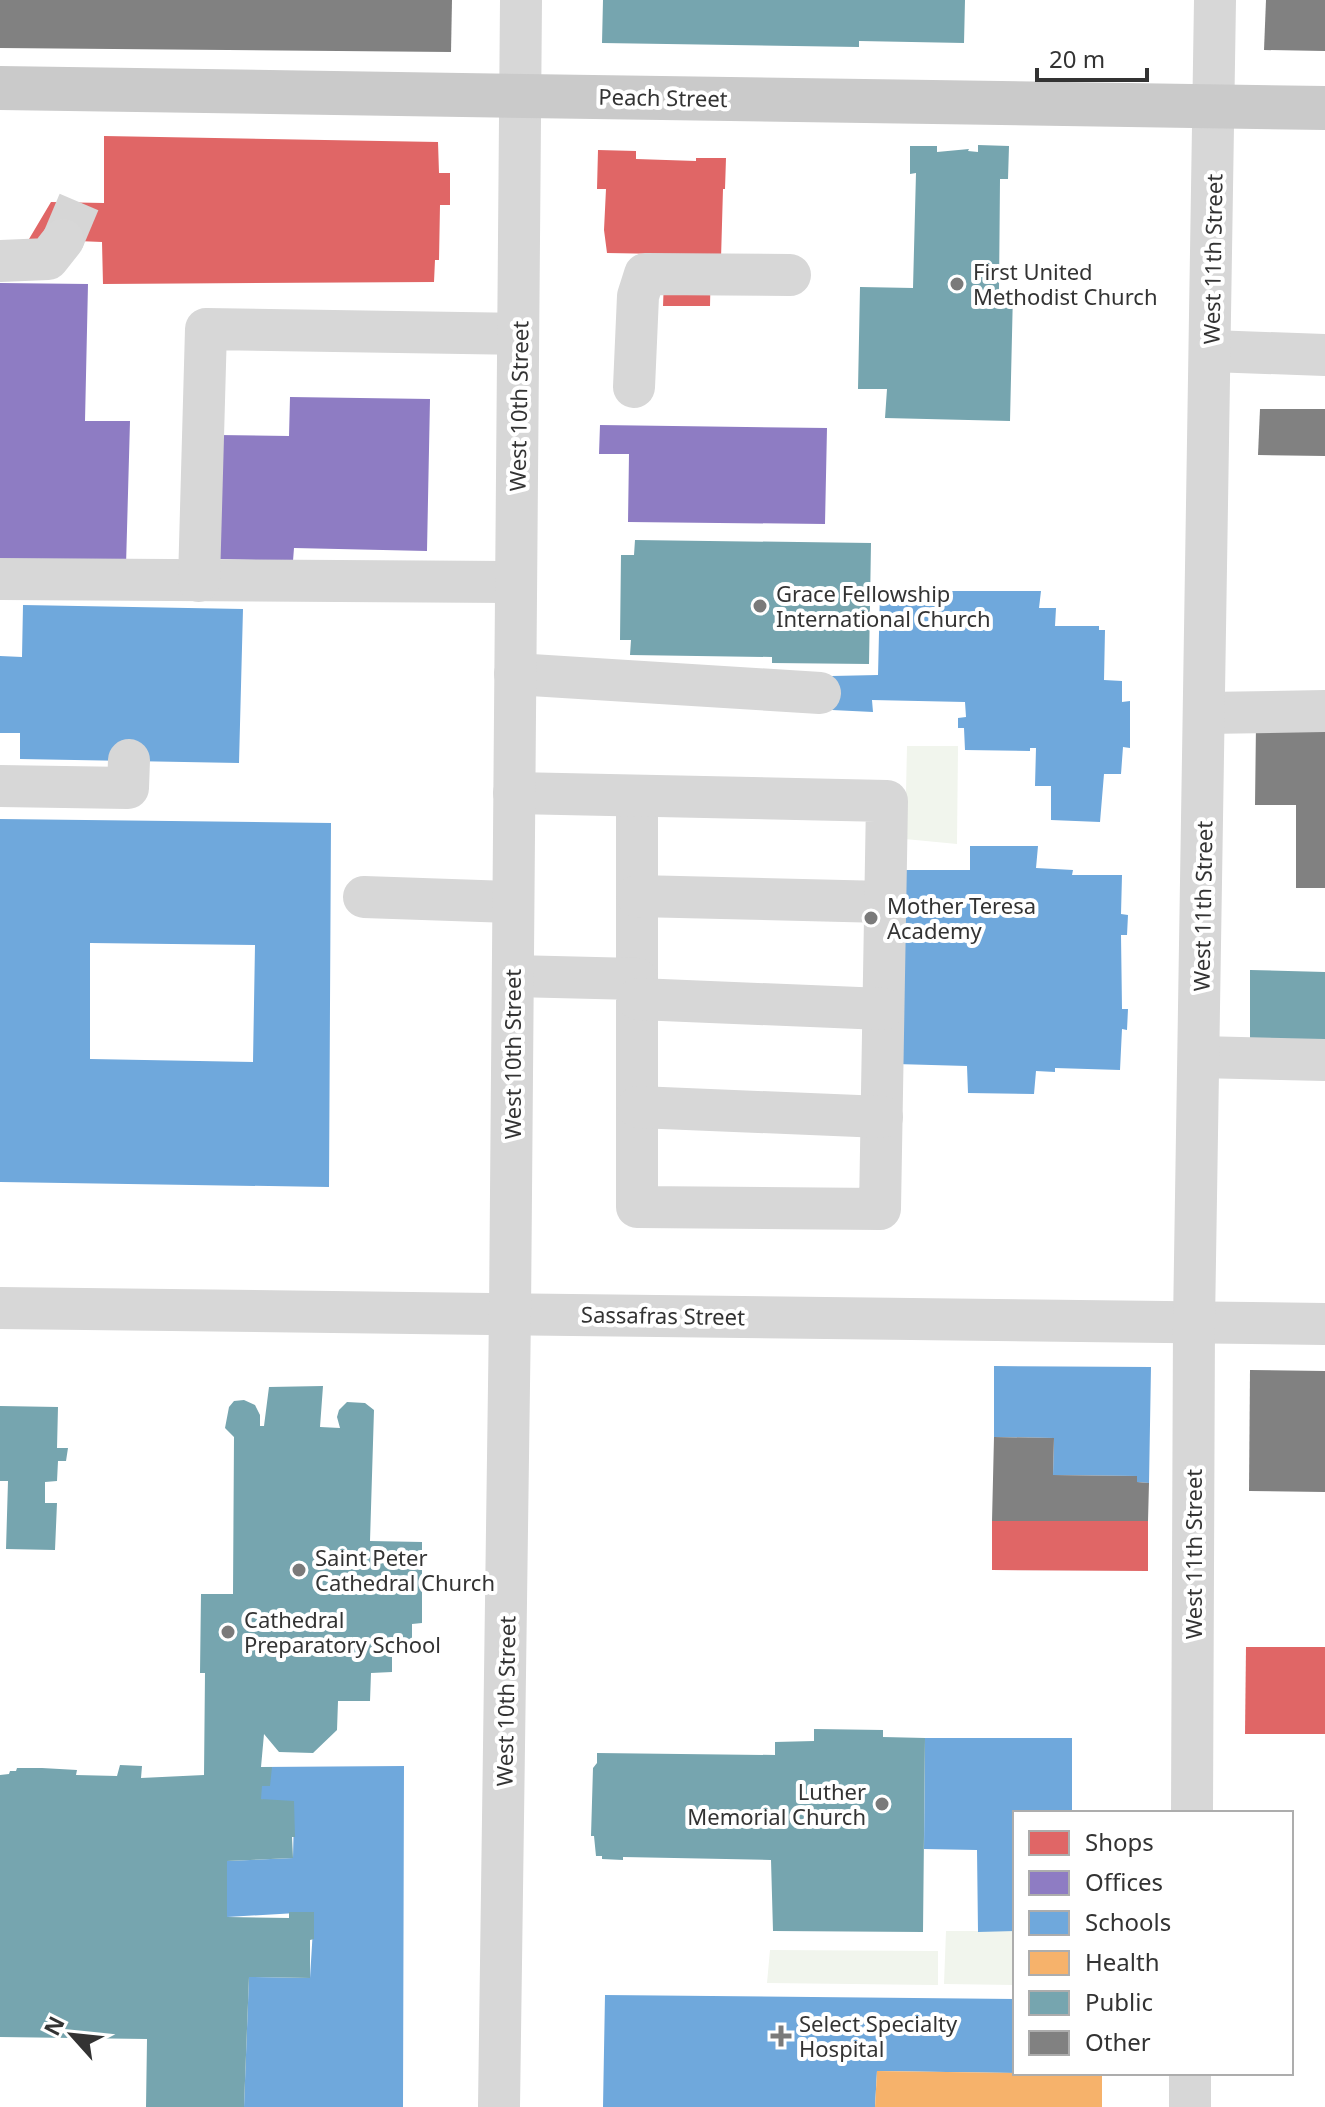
<svg xmlns="http://www.w3.org/2000/svg" width="1325" height="2107" font-family="'Noto Sans',sans-serif">
<rect width="100%" height="100%" fill="#fff"/>
<g fill="#f1f5ed">
<path d="M 907,746 L 958,746 L 957,844 L 905,839 Z"/>
<path d="M 946,1931 L 1015,1931 L 1015,1985 L 944,1984 Z"/>
<path d="M 770,1950 L 938,1951 L 938,1985 L 767,1983 Z"/>
</g>
<g fill="#e06666">
<path d="M 104,136 L 438,142 L 439,173 L 450,173 L 450,205 L 440,205 L 439,260 L 435,260 L 434,282 L 103,284 L 102,242 L 29,239 L 51,202 L 104,203 Z"/>
<path d="M 598,150 L 636,151 L 636,159 L 696,161 L 696,158 L 726,158 L 725,189 L 723,189 L 721,259 L 711,259 L 710,306 L 663,306 L 665,254 L 607,253 L 604,230 L 606,189 L 597,189 Z"/>
<path d="M 992,1521 L 1148,1521 L 1148,1571 L 992,1570 Z"/>
<path d="M 1246,1647 L 1325,1647 L 1325,1734 L 1245,1734 Z"/>
</g>
<g fill="#8e7cc3">
<path d="M 0,283 L 88,284 L 85,421 L 130,421 L 126,566 L 0,565 Z"/>
<path d="M 290,397 L 430,399 L 427,551 L 294,548 L 293,561 L 216,559 L 218,435 L 289,436 Z"/>
<path d="M 600,425 L 827,428 L 825,524 L 628,522 L 629,454 L 599,454 Z"/>
</g>
<g fill="#6fa8dc" fill-rule="evenodd">
<path d="M 880,591 L 1041,591 L 1039,608 L 1056,608 L 1055,626 L 1099,626 L 1099,630 L 1105,630 L 1104,680 L 1122,681 L 1122,702 L 1130,701 L 1130,748 L 1123,747 L 1121,774 L 1104,774 L 1100,822 L 1051,820 L 1051,786 L 1035,786 L 1036,748 L 1030,748 L 1030,751 L 965,750 L 964,728 L 958,728 L 958,718 L 966,717 L 965,702 L 872,700 L 873,712 L 832,710 L 832,676 L 878,675 Z"/>
<path d="M 23,605 L 243,609 L 239,763 L 20,759 L 20,733 L 0,733 L 0,656 L 22,657 Z"/>
<path d="M 0,819 L 331,823 L 329,1187 L 0,1182 ZM 90,943 L 255,945 L 253,1062 L 90,1059 Z"/>
<path d="M 970,846 L 1038,846 L 1036,868 L 1073,870 L 1072,875 L 1122,875 L 1121,914 L 1128,915 L 1127,935 L 1121,935 L 1122,1009 L 1128,1009 L 1127,1030 L 1122,1029 L 1120,1070 L 1055,1068 L 1055,1072 L 1036,1071 L 1034,1094 L 968,1093 L 967,1066 L 896,1064 L 898,870 L 970,870 Z"/>
<path d="M 994,1366 L 1151,1367 L 1149,1483 L 1137,1482 L 1137,1476 L 1053,1475 L 1054,1438 L 994,1437 Z"/>
<path d="M 925,1738 L 1072,1738 L 1072,1813 L 1015,1813 L 1015,1931 L 978,1932 L 977,1850 L 924,1849 Z"/>
<path d="M 404,1766 L 403,2107 L 244,2107 L 249,1977 L 310,1978 L 314,1912 L 227,1917 L 227,1861 L 293,1858 L 294,1814 L 261,1799 L 261,1767 Z"/>
<path d="M 605,1995 L 1015,1999 L 1015,2073 L 877,2071 L 875,2107 L 603,2107 Z"/>
</g>
<path fill="#f6b26b" d="M 877,2071 L 1102,2074 L 1102,2107 L 875,2107 Z"/>
<g fill="#76a5af">
<path d="M 603,0 L 965,0 L 964,43 L 859,41 L 859,47 L 602,43 Z"/>
<path d="M 978,145 L 1009,146 L 1008,179 L 1000,179 L 999,291 L 1013,292 L 1010,421 L 885,418 L 887,389 L 858,389 L 860,287 L 913,288 L 916,173 L 910,174 L 910,146 L 937,146 L 937,152 L 969,149 L 968,151 L 978,152 Z"/>
<path d="M 635,540 L 871,543 L 869,664 L 772,663 L 772,657 L 630,655 L 631,640 L 620,640 L 621,555 L 634,555 Z"/>
<path d="M 1250,970 L 1325,972 L 1325,1049 L 1250,1048 Z"/>
<path d="M 323,1386 L 320,1427 L 340,1428 L 337,1417 L 339,1410 L 347,1402 L 365,1403 L 374,1410 L 370,1541 L 422,1542 L 422,1623 L 412,1624 L 412,1649 L 392,1649 L 392,1672 L 371,1673 L 370,1701 L 338,1701 L 337,1730 L 313,1753 L 279,1752 L 264,1734 L 261,1767 L 272,1767 L 270,1786 L 262,1786 L 261,1799 L 294,1801 L 295,1837 L 292,1837 L 293,1858 L 227,1861 L 227,1917 L 289,1918 L 289,1912 L 314,1912 L 314,1939 L 310,1940 L 310,1978 L 249,1977 L 244,2107 L 146,2107 L 147,2039 L 0,2037 L 0,1775 L 9,1774 L 10,1771 L 16,1771 L 17,1768 L 42,1768 L 77,1770 L 76,1775 L 117,1776 L 120,1765 L 142,1766 L 141,1778 L 204,1775 L 205,1673 L 200,1673 L 201,1594 L 233,1594 L 234,1437 L 225,1428 L 229,1407 L 234,1401 L 244,1400 L 255,1405 L 260,1415 L 260,1426 L 264,1426 L 269,1387 Z"/>
<path d="M 0,1406 L 58,1407 L 57,1448 L 68,1448 L 66,1461 L 58,1461 L 57,1481 L 45,1482 L 45,1503 L 57,1503 L 55,1550 L 6,1549 L 8,1481 L 0,1481 Z"/>
<path d="M 814,1729 L 883,1730 L 883,1737 L 925,1738 L 923,1932 L 773,1931 L 771,1860 L 623,1857 L 623,1860 L 602,1859 L 602,1856 L 596,1856 L 594,1836 L 591,1836 L 593,1768 L 597,1763 L 597,1753 L 775,1755 L 775,1742 L 814,1741 Z"/>
</g>
<g fill="#818181">
<path d="M 0,0 L 452,0 L 451,52 L 0,48 Z"/>
<path d="M 1266,0 L 1325,0 L 1325,51 L 1264,50 Z"/>
<path d="M 1260,409 L 1325,409 L 1325,456 L 1258,455 Z"/>
<path d="M 1256,724 L 1325,724 L 1325,888 L 1296,888 L 1296,805 L 1255,805 Z"/>
<path d="M 1250,1370 L 1325,1371 L 1325,1492 L 1249,1491 Z"/>
<path d="M 994,1437 L 1054,1438 L 1053,1475 L 1137,1476 L 1137,1482 L 1149,1483 L 1148,1521 L 992,1521 Z"/>
</g>
<g fill="none" stroke-linecap="round" stroke-linejoin="round">
<path stroke="#d6d6d6" stroke-width="42" stroke-dasharray="42 21" stroke-linecap="butt" d="M 63,240 L 79,202"/>
<g stroke="#d7d7d7" stroke-width="42">
<path d="M 0,261 L 48,259 L 63,240"/>
<path d="M 1211,351 L 1325,355"/>
<path d="M 634,387 L 638,296 L 645,274 L 790,275"/>
<path d="M 0,579 L 516,582"/>
<path d="M 199,581 L 206,329 L 518,334"/>
<path d="M 515,674 L 820,693"/>
<path d="M 1205,713 L 1325,711"/>
<path d="M 0,786 L 128,788 L 129,760"/>
<path d="M 637,796 L 637,979"/>
<path d="M 637,896 L 885,902"/>
<path d="M 364,897 L 513,902"/>
<path d="M 513,976 L 637,979 L 637,1207 L 880,1209 L 887,801 L 514,793"/>
<path d="M 638,999 L 883,1009"/>
<path d="M 1199,1057 L 1325,1060"/>
<path d="M 638,1107 L 882,1117"/>
<path d="M 0,1308 L 1325,1324"/>
<path d="M 1192,1813 L 1194,1323 L 1215,0"/>
<path d="M 499,2107 L 510,1313 L 521,0"/>
<path d="M 1190,2107 L 1190,2073"/>
</g>
<path stroke="#cacaca" stroke-width="44" d="M 0,88 L 1325,108"/>
</g>
<g fill="#7a7a7a" stroke="#fff" stroke-width="3">
<circle cx="957" cy="284" r="8"/>
<circle cx="760" cy="606" r="8"/>
<circle cx="871" cy="918" r="8"/>
<circle cx="299" cy="1570" r="8"/>
<circle cx="228" cy="1632" r="8"/>
<circle cx="882" cy="1804" r="8"/>
<path d="M777 2024h8v8h8v8h-8v8h-8v-8h-8v-8h8z"/>
</g>
<g text-anchor="middle" dominant-baseline="central" stroke-width="8" stroke-linejoin="round" paint-order="stroke">
<g font-size="22" fill="#333" stroke="#fff">
<text transform="translate(663 97) rotate(1)">Peach Street</text>
<text transform="translate(1212 259) rotate(-89)">West 11th Street</text>
<text transform="translate(518 406) rotate(-89)">West 10th Street</text>
<text transform="translate(1202 906) rotate(-89)">West 11th Street</text>
<text transform="translate(512 1054) rotate(-90)">West 10th Street</text>
<text transform="translate(663 1315) rotate(1)">Sassafras Street</text>
<text transform="translate(1193 1554) rotate(-90)">West 11th Street</text>
<text transform="translate(505 1701) rotate(-89)">West 10th Street</text>
</g>
<g font-size="22" fill="#333" stroke="#fff" text-anchor="start">
<text x="973" y="271">First United<tspan x="973" dy="25">Methodist Church</tspan></text>
<text x="776" y="593">Grace Fellowship<tspan x="776" dy="25">International Church</tspan></text>
<text x="887" y="905">Mother Teresa<tspan x="887" dy="25">Academy</tspan></text>
<text x="315" y="1557">Saint Peter<tspan x="315" dy="25">Cathedral Church</tspan></text>
<text x="244" y="1619">Cathedral<tspan x="244" dy="25">Preparatory School</tspan></text>
<text x="866" y="1791" text-anchor="end">Luther<tspan x="866" dy="25">Memorial Church</tspan></text>
<text x="799" y="2023">Select Specialty<tspan x="799" dy="25">Hospital</tspan></text>
</g>
</g>
<rect x="1013" y="1811" width="280" height="264" fill="#ffffff" stroke="#adadad" stroke-width="2"/>
<rect x="1029" y="1831" width="40" height="24" fill="#e06666" stroke="#adadad" stroke-width="2"/>
<text x="1085" y="1851" font-size="24" fill="#333333">Shops</text>
<rect x="1029" y="1871" width="40" height="24" fill="#8e7cc3" stroke="#adadad" stroke-width="2"/>
<text x="1085" y="1891" font-size="24" fill="#333333">Offices</text>
<rect x="1029" y="1911" width="40" height="24" fill="#6fa8dc" stroke="#adadad" stroke-width="2"/>
<text x="1085" y="1931" font-size="24" fill="#333333">Schools</text>
<rect x="1029" y="1951" width="40" height="24" fill="#f6b26b" stroke="#adadad" stroke-width="2"/>
<text x="1085" y="1971" font-size="24" fill="#333333">Health</text>
<rect x="1029" y="1991" width="40" height="24" fill="#76a5af" stroke="#adadad" stroke-width="2"/>
<text x="1085" y="2011" font-size="24" fill="#333333">Public</text>
<rect x="1029" y="2031" width="40" height="24" fill="#818181" stroke="#adadad" stroke-width="2"/>
<text x="1085" y="2051" font-size="24" fill="#333333">Other</text>
<g transform="translate(72 2035) rotate(297)" stroke="#ffffff" stroke-width="6" paint-order="stroke">
<path d="M0-6L14 30L0 20L-14 30Z" fill="#333333"/>
<text y="-12" font-size="22" font-weight="bold" text-anchor="middle" fill="#333333">N</text>
</g>
<path d="M1037 68v12h110v-12" fill="none" stroke="#333333" stroke-width="4"/>
<text x="1049" y="68" font-size="24" fill="#333333" stroke="#ffffff" stroke-width="6" paint-order="stroke">20 m</text>
</svg>
